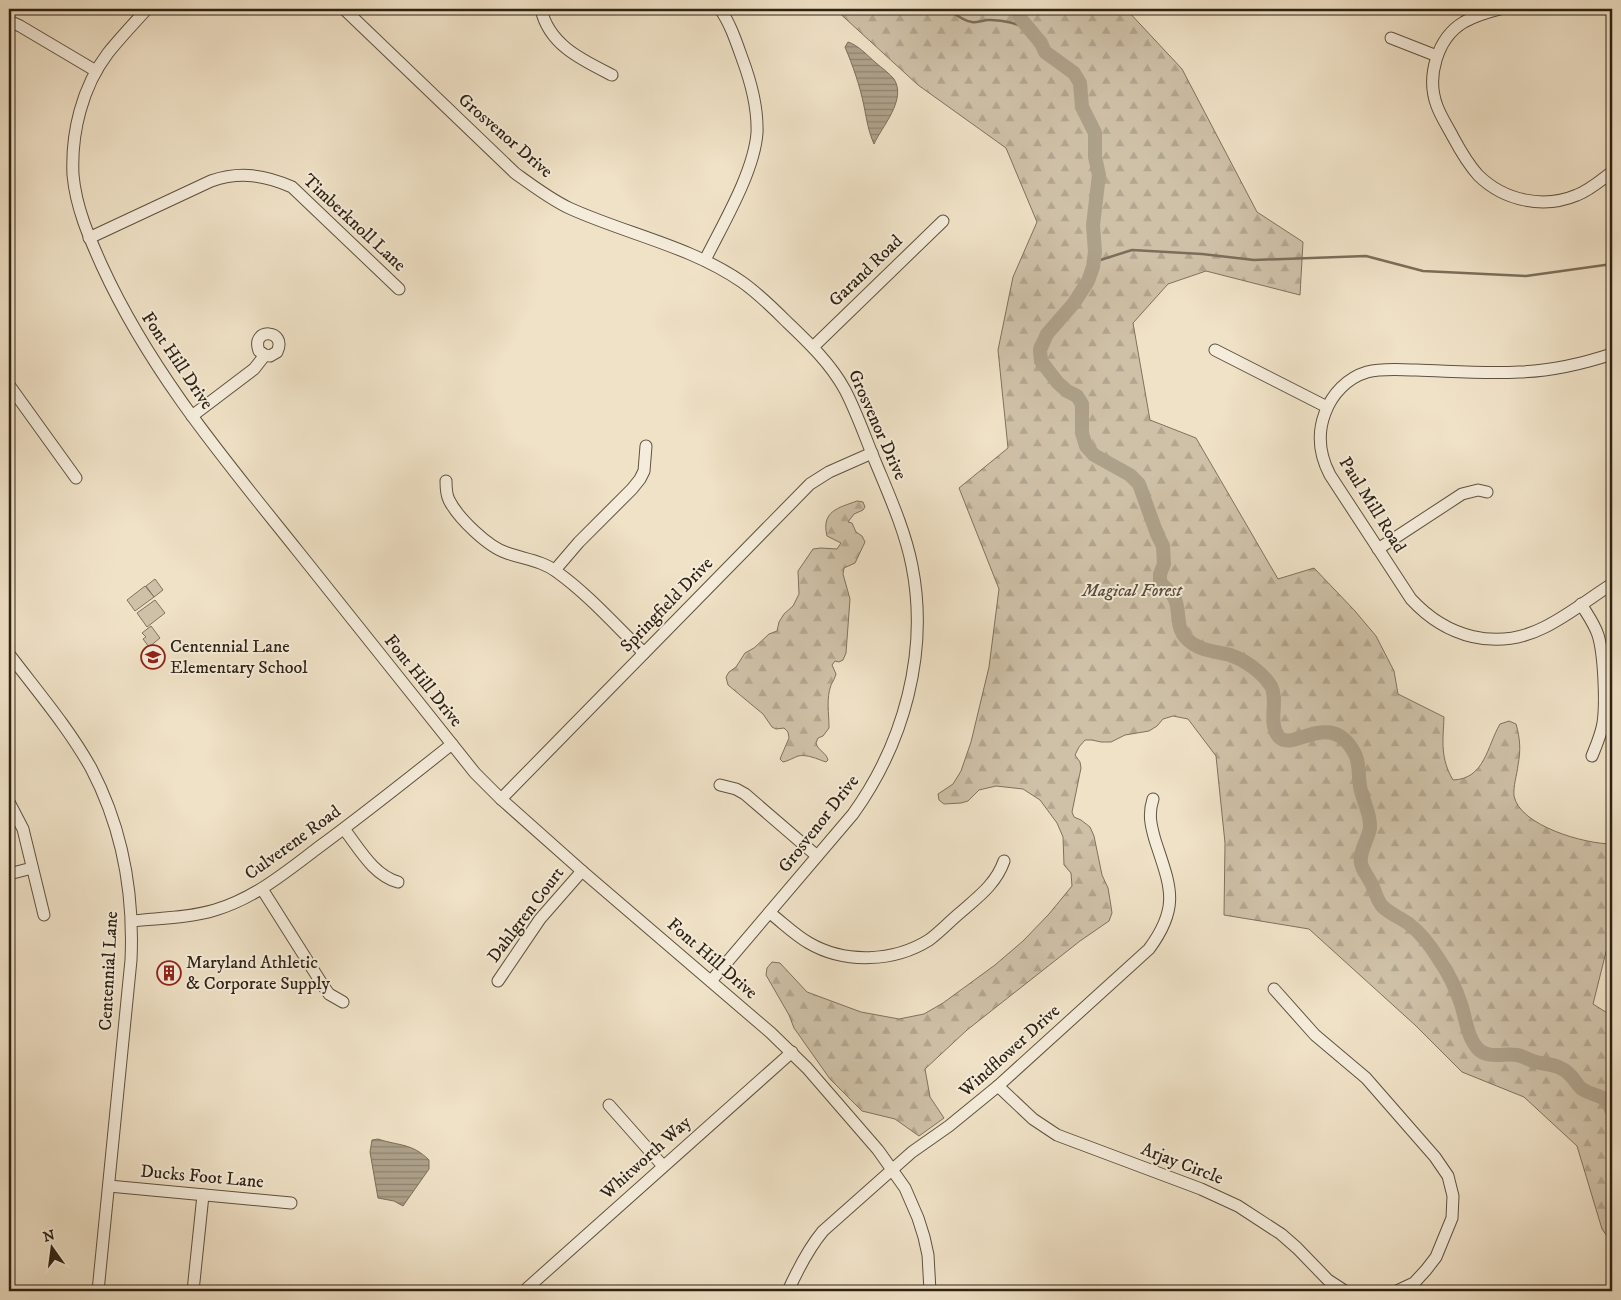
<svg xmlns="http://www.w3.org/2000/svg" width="1621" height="1300" font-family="'IM FELL DW Pica',serif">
<defs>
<pattern id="forest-firs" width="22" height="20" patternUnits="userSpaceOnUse" patternTransform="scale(1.25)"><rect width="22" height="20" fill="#cfc1a8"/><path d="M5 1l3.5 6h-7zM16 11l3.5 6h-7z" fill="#b2a690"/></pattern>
<pattern id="water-rules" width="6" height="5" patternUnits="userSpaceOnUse" patternTransform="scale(1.25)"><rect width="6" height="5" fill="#aea18a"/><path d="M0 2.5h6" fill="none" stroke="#8e8370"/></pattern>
</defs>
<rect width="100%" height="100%" fill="#f0e2c7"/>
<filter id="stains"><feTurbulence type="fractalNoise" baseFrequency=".004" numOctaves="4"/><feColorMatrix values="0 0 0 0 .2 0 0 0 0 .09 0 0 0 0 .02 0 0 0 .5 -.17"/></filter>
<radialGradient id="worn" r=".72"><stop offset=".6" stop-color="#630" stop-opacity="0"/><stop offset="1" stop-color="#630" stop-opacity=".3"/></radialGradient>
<g fill="#cfc1a8" stroke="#7e725e">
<path d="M 155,579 L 163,590 L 154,597 L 146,586 Z"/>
<path d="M 145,586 L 154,597 L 135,611 L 127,600 Z"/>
<path d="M 155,600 L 165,613 L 147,627 L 137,613 Z"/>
<path d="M 151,626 L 160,638 L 149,647 L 143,639 L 146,637 L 142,633 Z"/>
</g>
<g fill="url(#forest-firs)" stroke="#7e725e">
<path d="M 835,9 L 1126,9 L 1182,69 L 1257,212 L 1303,242 L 1300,295 L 1206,271 L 1168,284 L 1133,323 L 1150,420 L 1196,438 L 1278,579 L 1314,568 L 1355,611 L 1376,636 L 1394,671 L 1398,694 L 1444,717 C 1443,741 1440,758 1453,780 C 1485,779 1487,746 1500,724 L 1509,721 L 1516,724 C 1520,738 1521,750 1518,765 C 1517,775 1513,786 1514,796 C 1520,826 1585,844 1612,844 L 1612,943 L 1608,944 L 1593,1004 L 1612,1016 L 1612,1243 L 1602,1229 L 1577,1146 L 1524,1097 L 1462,1072 L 1415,1025 L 1309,929 L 1224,915 L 1225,843 L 1216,756 L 1188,719 L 1173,716 L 1163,719 L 1157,726 L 1149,731 L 1125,735 L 1111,742 L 1101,742 L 1092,740 L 1085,740 L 1079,747 L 1075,755 L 1080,762 L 1081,768 L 1072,812 L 1074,817 L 1081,820 L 1090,827 L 1094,836 L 1102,875 L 1108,888 L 1110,900 L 1112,913 L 1109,921 L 1080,941 L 967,1030 L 925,1069 L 930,1097 L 944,1118 L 919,1136 L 895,1119 L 862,1111 L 830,1079 L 794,1028 L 789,1015 L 766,975 L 767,968 L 772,962 L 780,963 L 807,992 L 861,1012 L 899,1019 L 924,1014 L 943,1003 L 995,965 L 1023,941 L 1049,914 L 1072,886 L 1071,873 L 1064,865 L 1063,837 L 1057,823 L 1040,800 L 1023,789 L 996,786 L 979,790 L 968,801 L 961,803 L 944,804 L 939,800 L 938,794 L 953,784 L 961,771 L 971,742 L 989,667 L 999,589 L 959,488 L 1008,448 L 998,350 L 1013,277 L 1037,222 L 1006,148 L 918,85 Z"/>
<path d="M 857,501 L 863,502 L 865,507 L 863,510 L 854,514 L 848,522 L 852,523 L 856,532 L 862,536 L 865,542 L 855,563 L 844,568 L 843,574 L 850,599 L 846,653 L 843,660 L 839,662 L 835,661 L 832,665 L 836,674 C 835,678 833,681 831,685 C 826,699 829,713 829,728 L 823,736 L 818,738 L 816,743 C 818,751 826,752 828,760 L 826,762 C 817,759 807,754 798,756 C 793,758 788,761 783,762 L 780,759 L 789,738 L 788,732 L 784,728 L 776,729 L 772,727 L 763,714 L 728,685 L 726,677 L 729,672 L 736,667 L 745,653 L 754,648 L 769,634 L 777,631 L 779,622 L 784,614 L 793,606 L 799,594 L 798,571 L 813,549 L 821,548 L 837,549 L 841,543 L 827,536 C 821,511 838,508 857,501 Z"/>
</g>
<g fill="url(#water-rules)" stroke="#7b6e5a">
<path d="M 848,42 C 858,45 868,56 876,63 C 882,68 889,73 894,79 C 907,100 882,126 874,144 C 868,130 867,121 864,106 C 860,86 853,66 845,47 Z"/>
<path d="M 378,1139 C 399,1146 412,1143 429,1160 L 429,1169 L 403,1206 L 394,1201 L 378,1198 L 370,1152 L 372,1140 Z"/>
</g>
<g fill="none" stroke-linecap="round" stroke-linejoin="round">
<g stroke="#7b6e5a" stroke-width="2.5">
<path d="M 948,9 C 955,14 963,21 972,22 C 976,23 982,21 987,20 C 1004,19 1017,24 1033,31"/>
<path d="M 1094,262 L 1132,250 L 1202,254 L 1254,260 L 1366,256 L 1423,271 L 1526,276 L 1612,264"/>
</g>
<path stroke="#aea18a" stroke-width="14" d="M 1016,9 L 1021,19 L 1041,43 L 1045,52 L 1074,73 L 1080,83 L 1082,107 L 1095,133 L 1095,157 L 1099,175 L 1093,225 L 1095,252 L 1093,267 L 1088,281 L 1074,303 L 1047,334 L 1040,350 L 1041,361 L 1058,383 L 1067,391 L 1077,396 L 1082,404 L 1082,433 L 1086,446 L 1094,455 L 1130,475 L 1139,484 L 1157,534 L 1163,546 L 1164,564 L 1160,574 L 1160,582 C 1164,587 1171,592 1174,597 C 1181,610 1175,627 1186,638 C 1198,651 1214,651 1230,655 C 1245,660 1262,672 1271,686 C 1279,701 1267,723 1279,737 C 1293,753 1331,707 1355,754 C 1360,764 1358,775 1360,786 C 1362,800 1371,813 1370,828 C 1368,840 1359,851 1361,863 C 1362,870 1367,875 1370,881 C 1375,889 1376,899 1382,906 C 1390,914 1401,918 1409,924 C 1421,933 1432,948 1440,961 C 1449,974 1456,989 1461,1004 C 1466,1019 1467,1037 1478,1049 C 1488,1059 1504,1053 1517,1055 C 1523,1056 1529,1060 1536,1062 C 1548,1065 1559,1064 1569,1074 C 1574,1078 1577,1085 1582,1089 C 1597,1099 1604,1091 1612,1112"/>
<g stroke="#5e5240" stroke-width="13">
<g id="minor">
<path d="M 147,9 C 134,23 120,38 108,53 C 82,87 71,133 73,175 C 76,208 89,237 102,266 C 151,373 225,460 297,550 C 356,624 416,699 475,773 L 501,799 L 582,871 L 771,1033 L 807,1068 L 878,1150 L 905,1188 L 918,1218 L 924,1237 L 928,1255 L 930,1291"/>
<path d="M 344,9 L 515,173 C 533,186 550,199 569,208 C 626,234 690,246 742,282 C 759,294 773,308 787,322 C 809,343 831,364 845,390 C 857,413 865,437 875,461 C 889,495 905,530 912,566 C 929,652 904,743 853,814 L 711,981"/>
<path d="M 541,9 C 549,45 582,60 612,75"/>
<path d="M 1500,9 C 1488,12 1475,16 1464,22 C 1437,38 1426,77 1437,106 C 1441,117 1448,127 1453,137 C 1460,150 1468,164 1478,175 C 1504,201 1544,209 1577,195 C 1590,190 1601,180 1612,172"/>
<path d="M 9,21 L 20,26 L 96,71"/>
<path d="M 1391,38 L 1437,56"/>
<path d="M 89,238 L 211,181 C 240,171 265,175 292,187 L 399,289"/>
<path d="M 705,260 C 723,224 754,172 757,133 C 758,107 751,82 742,58 C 736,41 730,23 720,9"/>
<path d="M 813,347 L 943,221"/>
<path d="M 1215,350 L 1327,407"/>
<path d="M 1612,354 C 1582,364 1550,371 1519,372 C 1485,374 1450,371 1416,370 C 1400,370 1383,368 1367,372 C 1347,378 1332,394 1325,413 C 1317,434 1320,456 1330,475 L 1411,599 C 1446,637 1496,652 1545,627 C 1569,615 1590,598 1612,584"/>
<path d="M 9,385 L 76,478"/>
<path d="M 192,416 L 254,369 L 265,355 L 270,356 L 277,352 C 288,329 250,327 259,351 L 265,355"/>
<path d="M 446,481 C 446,487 446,494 449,500 C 458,518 488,547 507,553 C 524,559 543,561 557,572 C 589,595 616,626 644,653"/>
<path d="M 1378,549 L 1462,494 L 1478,490 L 1487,492"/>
<path d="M 555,570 L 579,542 L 632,489 L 640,479 L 644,471 L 646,446"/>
<path d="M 1581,604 C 1587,614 1594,623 1598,635 C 1604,654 1606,703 1603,723 C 1601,735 1596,746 1592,756"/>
<path d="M 9,654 C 37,691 68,727 91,768 C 122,827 134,894 131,960 L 98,1291"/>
<path d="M 720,785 L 736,789 L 745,794 L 817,856"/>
<path d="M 501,799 L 810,484 L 829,472 L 872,453"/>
<path d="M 9,802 L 23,829 L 44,915"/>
<path d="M 344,829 C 359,848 373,875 398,882"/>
<path d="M 9,874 L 32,868"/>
<path d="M 262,889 L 324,987 L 329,994 L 343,1002"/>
<path d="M 770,913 C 783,923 795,935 809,943 C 845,964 894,962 929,940 C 940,932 950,921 961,912 C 978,897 996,884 1004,861"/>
<path d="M 132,921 C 159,918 189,918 215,910 C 255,898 286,872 319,847 C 364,814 408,779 452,744"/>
<path d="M 498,981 L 540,919 L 582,871"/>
<path d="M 1274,989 L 1315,1035 L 1366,1078 L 1435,1157 L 1448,1176 L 1453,1196 L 1452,1218 L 1436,1257 L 1426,1270 L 1414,1283 L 1397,1291"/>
<path d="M 998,1086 L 1033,1119 L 1057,1135 L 1201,1189 L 1238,1206 L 1281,1234 L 1297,1248 L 1328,1280 L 1345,1291"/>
<path d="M 609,1105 L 663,1166"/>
<path d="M 109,1186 L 291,1203"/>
<path d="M 193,1291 L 203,1195"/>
<path d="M 524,1291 L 792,1052"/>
<path d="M 788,1291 C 798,1269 808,1249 823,1231 L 912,1152 L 949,1126 L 998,1086 L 1149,949 C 1181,906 1170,886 1155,840 C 1151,826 1148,814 1153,799"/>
</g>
</g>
<use href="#minor" stroke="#f5ecdb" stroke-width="11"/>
</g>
<defs>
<g id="school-ring" transform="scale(1.25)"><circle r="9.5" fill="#f5ecdb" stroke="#8f2418" stroke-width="1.5"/><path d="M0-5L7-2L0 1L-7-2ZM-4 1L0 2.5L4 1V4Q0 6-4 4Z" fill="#8f2418"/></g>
<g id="building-ring" transform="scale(1.25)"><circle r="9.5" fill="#f5ecdb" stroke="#8f2418" stroke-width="1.5"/><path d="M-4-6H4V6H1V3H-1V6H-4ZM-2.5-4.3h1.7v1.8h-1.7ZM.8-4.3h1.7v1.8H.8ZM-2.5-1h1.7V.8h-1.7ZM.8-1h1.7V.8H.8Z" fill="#8f2418"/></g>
</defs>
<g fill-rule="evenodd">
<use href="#school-ring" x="153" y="657"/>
<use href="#building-ring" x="169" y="973"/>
</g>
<g text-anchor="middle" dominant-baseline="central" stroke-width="4" stroke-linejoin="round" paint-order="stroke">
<g font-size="18" fill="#2e2213" stroke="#f5ecdb">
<text transform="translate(505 136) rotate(41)">Grosvenor Drive</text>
<text transform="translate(354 223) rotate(43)">Timberknoll Lane</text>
<text transform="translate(866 271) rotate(-44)">Garand Road</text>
<text transform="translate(177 361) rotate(56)">Font Hill Drive</text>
<text transform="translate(877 425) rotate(66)">Grosvenor Drive</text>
<text transform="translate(1372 505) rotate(58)">Paul Mill Road</text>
<text transform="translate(667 605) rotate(-46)">Springfield Drive</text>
<text transform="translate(423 681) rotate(51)">Font Hill Drive</text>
<text transform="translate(819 824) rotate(-52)">Grosvenor Drive</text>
<text transform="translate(293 843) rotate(-36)">Culverene Road</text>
<text transform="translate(526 915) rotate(-53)">Dahlgren Court</text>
<text transform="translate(712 959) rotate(41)">Font Hill Drive</text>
<text transform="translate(109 971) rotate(-87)">Centennial Lane</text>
<text transform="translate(1010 1051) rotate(-42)">Windflower Drive</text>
<text transform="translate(646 1158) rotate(-42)">Whitworth Way</text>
<text transform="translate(1182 1164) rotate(21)">Arjay Circle</text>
<text transform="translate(202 1177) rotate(5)">Ducks Foot Lane</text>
</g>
<g font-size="18" font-style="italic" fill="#564a38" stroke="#f5ecdb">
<text x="1132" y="591">Magical Forest</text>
</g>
<g font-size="18" fill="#2e2213" stroke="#f5ecdb" text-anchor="start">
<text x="170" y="647">Centennial Lane<tspan x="170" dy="21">Elementary School</tspan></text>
<text x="186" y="963">Maryland Athletic<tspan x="186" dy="21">&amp; Corporate Supply</tspan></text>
</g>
</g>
<rect width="1621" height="1300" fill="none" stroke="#f0e2c7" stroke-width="30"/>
<rect x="10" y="10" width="1601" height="1280" fill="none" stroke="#2e2213" stroke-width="2.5"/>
<rect x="15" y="15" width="1591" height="1270" fill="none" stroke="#2e2213"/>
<g transform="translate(52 1248) rotate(346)" stroke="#f5ecdb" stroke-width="4" paint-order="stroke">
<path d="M0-4L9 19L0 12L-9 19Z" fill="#2e2213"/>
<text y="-8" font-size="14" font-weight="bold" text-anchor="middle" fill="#2e2213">N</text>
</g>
<rect width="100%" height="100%" filter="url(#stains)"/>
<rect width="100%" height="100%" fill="url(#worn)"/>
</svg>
